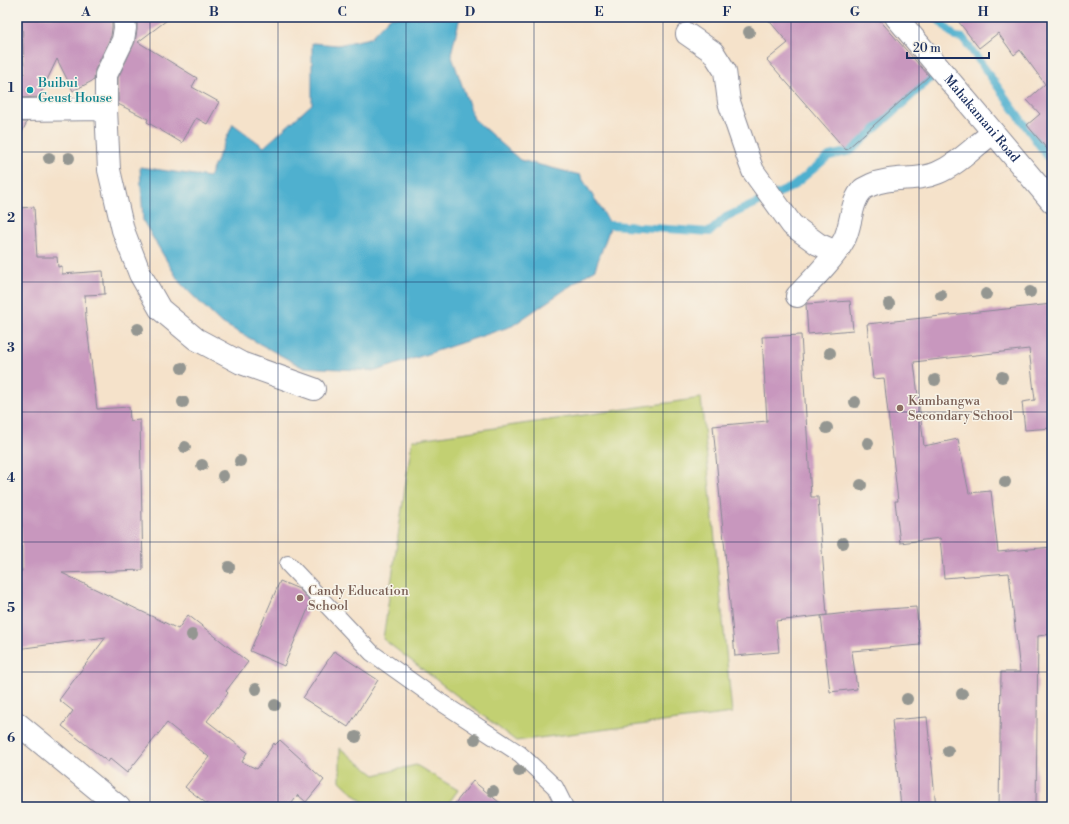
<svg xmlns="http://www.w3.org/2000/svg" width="1069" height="824" font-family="'Libre Bodoni',serif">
<rect width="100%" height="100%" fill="#f7f3e8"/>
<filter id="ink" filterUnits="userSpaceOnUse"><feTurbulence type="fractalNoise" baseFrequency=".025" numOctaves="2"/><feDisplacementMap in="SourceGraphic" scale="8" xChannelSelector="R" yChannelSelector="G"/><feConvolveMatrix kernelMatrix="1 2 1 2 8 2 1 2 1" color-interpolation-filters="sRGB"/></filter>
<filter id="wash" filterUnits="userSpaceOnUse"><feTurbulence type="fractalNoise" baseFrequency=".012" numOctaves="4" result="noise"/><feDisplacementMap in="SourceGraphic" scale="16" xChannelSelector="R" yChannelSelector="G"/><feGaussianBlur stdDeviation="0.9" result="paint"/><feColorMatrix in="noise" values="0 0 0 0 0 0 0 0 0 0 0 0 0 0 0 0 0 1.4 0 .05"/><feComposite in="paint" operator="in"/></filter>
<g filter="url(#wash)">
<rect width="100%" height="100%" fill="#f5e2ca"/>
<g fill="#c2d072" stroke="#6e8068">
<path d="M 701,398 L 732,713 L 516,741 L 383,639 L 412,440 Z"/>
<path d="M 340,748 L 375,775 L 416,765 L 458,790 L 446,807 L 368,807 L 340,781 Z"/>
</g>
<path fill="#50b0cf" stroke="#367096" d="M 390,17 L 460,17 L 451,54 L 474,119 L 520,160 L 580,175 L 611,225 L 595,269 L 512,326 L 376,371 L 302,367 L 220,322 L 180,283 L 143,221 L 140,167 L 209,177 L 233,124 L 264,147 L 312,104 L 312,43 L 338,45 L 370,38 Z"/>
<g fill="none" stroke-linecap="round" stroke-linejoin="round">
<g stroke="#50b0cf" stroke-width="8">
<path d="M 936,17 L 955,37 L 963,38 L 1052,163"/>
<path d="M 611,225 L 710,232 L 726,217 L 792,187 L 829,156 L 851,151 L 933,76 L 937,68"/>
</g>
</g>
<g id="blocks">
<g fill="#c897be">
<path d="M 22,17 L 112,17 L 112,28 L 111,36 L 95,70 L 94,80 L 73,91 L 57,59 L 39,97 L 17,98 L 17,70 L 24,74 Z"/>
<path d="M 137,17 L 171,17 L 138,42 L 197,78 L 192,87 L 219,102 L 207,124 L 196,118 L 182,143 L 147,122 L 148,119 L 118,104 L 118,78 L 135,42 L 137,30 Z"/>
<path d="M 766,17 L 877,17 L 929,76 L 846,150 L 767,60 L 788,43 Z"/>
<path d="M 955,17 L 1052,17 L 1052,155 L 1027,125 L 1040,114 L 1027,100 L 1045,84 L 1020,50 L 1014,55 L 998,33 L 979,48 Z"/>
<path d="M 17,122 L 27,122 L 17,142 Z"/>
<path d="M 34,207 L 37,257 L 57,257 L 58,267 L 62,266 L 62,274 L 103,271 L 105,294 L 85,295 L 86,319 L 97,409 L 129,407 L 130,421 L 140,420 L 143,570 L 62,573 L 178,629 L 188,615 L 248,662 L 226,691 L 228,693 L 207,721 L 247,752 L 242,762 L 257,769 L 274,743 L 275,745 L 280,740 L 324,780 L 306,802 L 298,795 L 289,807 L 211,807 L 185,787 L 209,757 L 167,723 L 127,773 L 110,759 L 108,762 L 62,726 L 73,711 L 59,700 L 106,637 L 17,649 L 17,571 L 22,571 L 21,526 L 17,526 L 17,208 Z"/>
<path d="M 850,301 L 853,330 L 808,334 L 806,304 Z"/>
<path d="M 1052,304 L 1052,428 L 1025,430 L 1022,402 L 1035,400 L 1029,349 L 914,362 L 924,446 L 958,439 L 969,493 L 991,491 L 998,552 L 1052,547 L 1052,634 L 1038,636 L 1036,807 L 999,807 L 1001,672 L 1020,672 L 1009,573 L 944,578 L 940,538 L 900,543 L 895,501 L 898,501 L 884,378 L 873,379 L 867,324 Z"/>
<path d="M 801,335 L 811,497 L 818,497 L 827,615 L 776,621 L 779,652 L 735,656 L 713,426 L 767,421 L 762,337 Z"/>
<path d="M 280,581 L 299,589 L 311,602 L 284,666 L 250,651 Z"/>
<path d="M 916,607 L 920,645 L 852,651 L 857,689 L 830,692 L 821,616 L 873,610 Z"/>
<path d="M 334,651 L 378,680 L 348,727 L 303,698 Z"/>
<path d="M 927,717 L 936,807 L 901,807 L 892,720 Z"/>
<path d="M 473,781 L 505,807 L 452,807 Z"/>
</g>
</g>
</g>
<g filter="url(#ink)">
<use href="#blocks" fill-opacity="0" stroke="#888894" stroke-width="1"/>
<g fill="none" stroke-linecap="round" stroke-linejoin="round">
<g stroke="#888894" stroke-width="18">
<path id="service" d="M 288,564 L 372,653 L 442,703 L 520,754 L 555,787 L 565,807"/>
</g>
<g stroke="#888894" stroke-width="24">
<g id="minor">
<path d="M 687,34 L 713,52 L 725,71 L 729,102 L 750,163 L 753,171 L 792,225 L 818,244 L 836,252"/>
<path d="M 106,109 L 106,75 L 123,40 L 125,28 L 124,17"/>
<path d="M 17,110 L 106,109 L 109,170 L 123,230 L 140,274 L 160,309 L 196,339 L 241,363 L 314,389"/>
<path d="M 797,296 C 812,280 834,259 844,240 C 852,225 850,202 863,189 C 865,188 869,186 871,185 C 893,175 916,182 937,173 C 959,164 974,146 993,133"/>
</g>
</g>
<g stroke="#888894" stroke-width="24">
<g id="tertiary">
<path id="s1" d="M 896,17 L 1052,202"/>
<path d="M 17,723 L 119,807"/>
</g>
</g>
<use href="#service" stroke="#fff" stroke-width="16"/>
<use href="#minor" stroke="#fff" stroke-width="22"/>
<use href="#tertiary" stroke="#fff" stroke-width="22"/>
</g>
<g fill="#949691">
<circle cx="749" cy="32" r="6"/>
<circle cx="49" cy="158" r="6"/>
<circle cx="69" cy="158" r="6"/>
<circle cx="1030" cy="292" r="6"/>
<circle cx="986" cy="294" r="6"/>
<circle cx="941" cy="295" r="6"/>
<circle cx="889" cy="304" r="6"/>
<circle cx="138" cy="329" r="6"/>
<circle cx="830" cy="353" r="6"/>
<circle cx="182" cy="368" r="6"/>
<circle cx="1002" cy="377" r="6"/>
<circle cx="935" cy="380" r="6"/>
<circle cx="183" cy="402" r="6"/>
<circle cx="855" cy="402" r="6"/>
<circle cx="827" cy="428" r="6"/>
<circle cx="868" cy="443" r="6"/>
<circle cx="185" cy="447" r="6"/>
<circle cx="240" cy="461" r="6"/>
<circle cx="202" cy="465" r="6"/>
<circle cx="223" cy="476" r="6"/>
<circle cx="1005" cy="482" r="6"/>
<circle cx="861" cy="485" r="6"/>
<circle cx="843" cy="543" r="6"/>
<circle cx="229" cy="567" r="6"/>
<circle cx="192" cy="635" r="6"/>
<circle cx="256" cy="689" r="6"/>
<circle cx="962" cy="694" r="6"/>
<circle cx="907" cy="699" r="6"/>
<circle cx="275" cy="705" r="6"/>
<circle cx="356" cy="737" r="6"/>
<circle cx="475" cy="739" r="6"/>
<circle cx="948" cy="751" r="6"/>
<circle cx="519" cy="771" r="6"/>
<circle cx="493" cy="791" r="6"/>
</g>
</g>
<path fill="none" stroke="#1b2f5e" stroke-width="1" stroke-opacity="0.55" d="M 150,17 L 150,807M 278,17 L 278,807M 406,17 L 406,807M 534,17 L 534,807M 663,17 L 663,807M 791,17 L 791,807M 919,17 L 919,807M 17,152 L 1052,152M 17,282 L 1052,282M 17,412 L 1052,412M 17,542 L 1052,542M 17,672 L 1052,672"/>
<circle fill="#0f9aa8" stroke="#f7f3e8" stroke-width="1.5" cx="30" cy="90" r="4"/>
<g fill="#8d6e63" stroke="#f7f3e8" stroke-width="1.5">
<circle cx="900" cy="408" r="4"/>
<circle cx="300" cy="598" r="4"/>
</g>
<g text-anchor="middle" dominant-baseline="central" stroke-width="3" stroke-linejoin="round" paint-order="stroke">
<g font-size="13" fill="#0d838f" stroke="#f7f3e8" text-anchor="start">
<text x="38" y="83">Buibui<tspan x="38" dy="15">Geust House</tspan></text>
</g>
<g font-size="13" fill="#1b2f5e" stroke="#f7f3e8">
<text stroke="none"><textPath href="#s1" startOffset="133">Mahakamani Road</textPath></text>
</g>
<g font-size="13" fill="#785e54" stroke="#f7f3e8" text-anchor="start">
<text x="908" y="401">Kambangwa<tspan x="908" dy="15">Secondary School</tspan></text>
<text x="308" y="591">Candy Education<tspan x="308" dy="15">School</tspan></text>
</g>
</g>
<rect width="1069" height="824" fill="none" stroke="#f7f3e8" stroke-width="44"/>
<path d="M907 52v6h82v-6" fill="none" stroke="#1b2f5e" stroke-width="2"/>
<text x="913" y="52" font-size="12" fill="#1b2f5e" stroke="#f7f3e8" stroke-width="3" paint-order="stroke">20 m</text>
<rect x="22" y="22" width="1025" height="780" fill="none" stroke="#1b2f5e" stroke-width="1.5"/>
<g font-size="13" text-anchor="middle" font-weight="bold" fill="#1b2f5e">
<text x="86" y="16">A</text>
<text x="214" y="16">B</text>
<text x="342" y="16">C</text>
<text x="470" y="16">D</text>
<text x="599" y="16">E</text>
<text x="727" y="16">F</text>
<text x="855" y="16">G</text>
<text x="983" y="16">H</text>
<text x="11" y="92">1</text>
<text x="11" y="222">2</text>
<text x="11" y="352">3</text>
<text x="11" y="482">4</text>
<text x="11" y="612">5</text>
<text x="11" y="742">6</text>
</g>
</svg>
